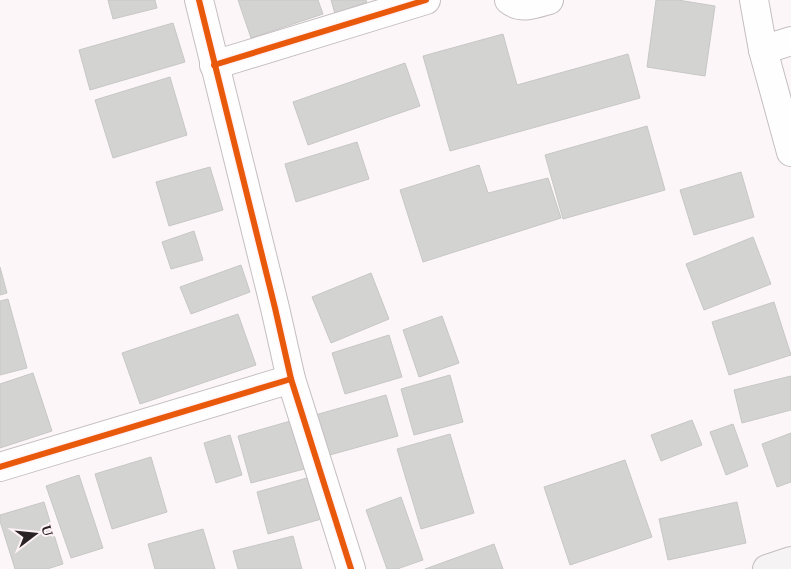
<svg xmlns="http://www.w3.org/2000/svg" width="791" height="569" font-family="Spectral,serif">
<rect width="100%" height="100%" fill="#fcf6f8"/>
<g fill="#d3d3d2" stroke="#c7c7c6">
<path d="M 108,0 L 155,0 L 157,8 L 113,19 Z"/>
<path d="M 238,0 L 318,0 L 323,14 L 251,38 Z"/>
<path d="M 331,0 L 366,0 L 367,2 L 335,14 Z"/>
<path d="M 656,0 L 678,0 L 715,6 L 705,76 L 647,67 Z"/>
<path d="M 173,23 L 185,62 L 90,90 L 79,50 Z"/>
<path d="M 503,34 L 517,85 L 628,54 L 640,98 L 450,151 L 423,56 Z"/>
<path d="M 405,63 L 420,106 L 308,145 L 293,102 Z"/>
<path d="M 170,77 L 187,135 L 113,158 L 95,100 Z"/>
<path d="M 647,126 L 665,190 L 563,219 L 545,155 Z"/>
<path d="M 357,142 L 369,179 L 296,202 L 285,164 Z"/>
<path d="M 479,165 L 488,193 L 548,178 L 561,218 L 423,262 L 400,190 Z"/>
<path d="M 210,167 L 223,210 L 169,226 L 156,182 Z"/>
<path d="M 741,172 L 754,217 L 694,235 L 680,190 Z"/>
<path d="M 194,231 L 203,260 L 171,269 L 162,242 Z"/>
<path d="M 753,237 L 771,284 L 704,310 L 686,264 Z"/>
<path d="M 241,265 L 250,292 L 191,314 L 180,287 Z"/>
<path d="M 0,267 L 7,293 L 0,295 Z"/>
<path d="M 371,273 L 389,319 L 331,343 L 312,297 Z"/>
<path d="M 8,299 L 27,368 L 0,375 L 0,301 Z"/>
<path d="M 774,302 L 791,355 L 729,375 L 712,322 Z"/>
<path d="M 238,314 L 256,365 L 140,404 L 122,353 Z"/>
<path d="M 442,316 L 459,363 L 419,377 L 403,330 Z"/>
<path d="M 389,335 L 402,377 L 345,394 L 332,353 Z"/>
<path d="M 33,373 L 52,431 L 0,448 L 0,384 Z"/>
<path d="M 450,375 L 463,422 L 414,435 L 401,389 Z"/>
<path d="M 791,376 L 791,410 L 742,423 L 734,390 Z"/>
<path d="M 386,395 L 398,436 L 319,458 L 308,417 Z"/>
<path d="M 294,420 L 308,468 L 251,483 L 238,436 Z"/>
<path d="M 692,420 L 702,445 L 661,461 L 651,435 Z"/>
<path d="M 733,424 L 748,466 L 726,475 L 710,432 Z"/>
<path d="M 791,433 L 791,482 L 777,487 L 762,444 Z"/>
<path d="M 450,434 L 474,513 L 421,529 L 397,449 Z"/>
<path d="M 230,435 L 242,475 L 216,483 L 204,443 Z"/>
<path d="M 151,457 L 167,512 L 112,529 L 95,474 Z"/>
<path d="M 625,460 L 652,537 L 570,565 L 544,487 Z"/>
<path d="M 79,475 L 103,548 L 71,558 L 46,486 Z"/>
<path d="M 314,476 L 325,518 L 268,534 L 257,492 Z"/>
<path d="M 401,497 L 423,560 L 397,569 L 387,569 L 366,510 Z"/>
<path d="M 44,502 L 63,564 L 47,569 L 15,569 L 0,521 L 0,515 Z"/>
<path d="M 737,502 L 746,543 L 668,560 L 659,519 Z"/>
<path d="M 203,529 L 215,569 L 155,569 L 148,544 Z"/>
<path d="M 293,536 L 302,569 L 238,569 L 233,551 Z"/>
<path d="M 494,544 L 503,569 L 425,569 Z"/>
</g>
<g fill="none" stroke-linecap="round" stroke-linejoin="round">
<g stroke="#c4bec0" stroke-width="30">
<g id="minor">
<path d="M 199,0 L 275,308 L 291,379 L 351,569"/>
<path d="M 509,0 C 521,10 535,4 549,0"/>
<path d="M 754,0 L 763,50 L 791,41"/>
<path d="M 763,50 L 791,152"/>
<path d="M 214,65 L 426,0"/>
<path d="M 0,467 L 291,379"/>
</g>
</g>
<g stroke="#c4bec0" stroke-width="30">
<path id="secondary" d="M 767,569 L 791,561"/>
</g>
<use href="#minor" stroke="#fffefe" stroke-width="28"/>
<use href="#secondary" stroke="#f5f3f4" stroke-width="28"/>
<g stroke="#fff3f7" stroke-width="9">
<g id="cycleway">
<path d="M 199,0 L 275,308 L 291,379 L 351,569"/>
<path d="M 214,65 L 426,0"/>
<path d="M 0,467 L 291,379"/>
</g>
</g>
<use href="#cycleway" stroke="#e8590c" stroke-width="6"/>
</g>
<g transform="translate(35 534) rotate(74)" stroke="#fff3f7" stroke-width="4" paint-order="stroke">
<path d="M0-4L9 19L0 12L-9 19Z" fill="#2a2326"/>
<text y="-8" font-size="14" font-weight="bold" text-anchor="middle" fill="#2a2326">U</text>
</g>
</svg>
